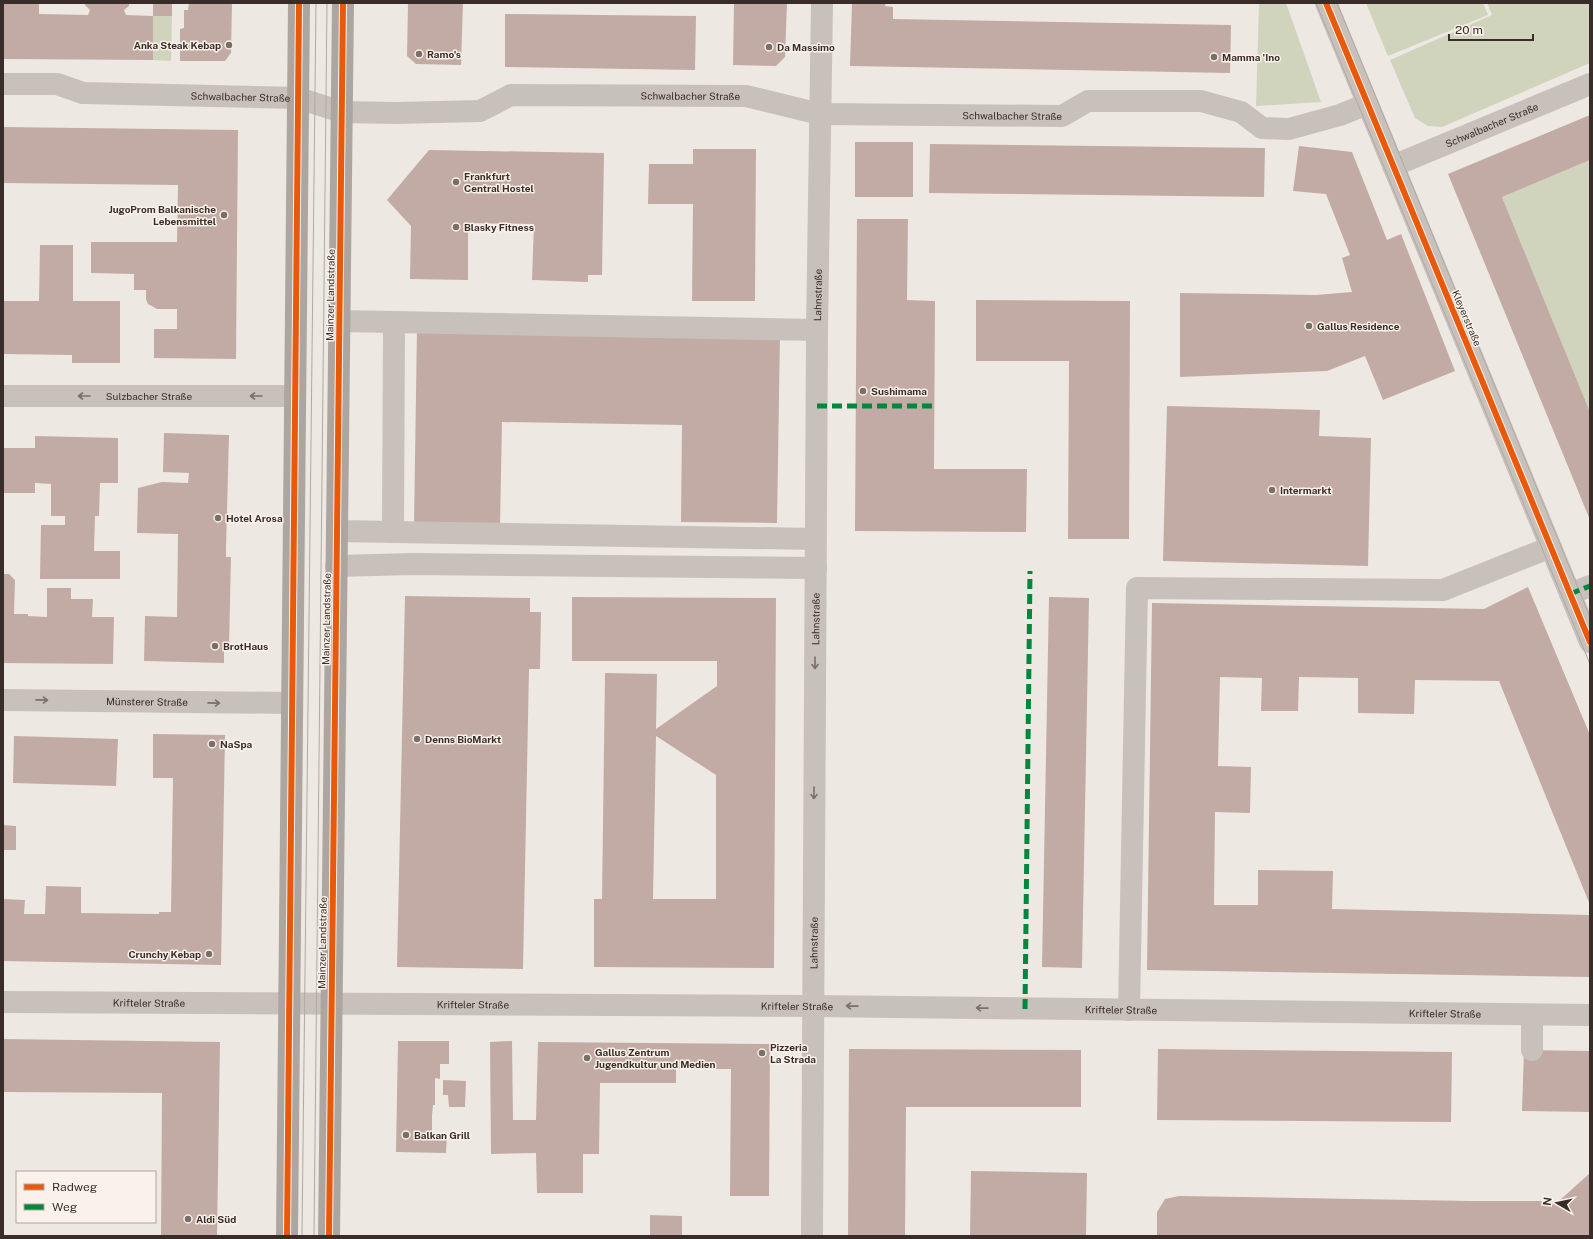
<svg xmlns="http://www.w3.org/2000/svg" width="1593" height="1239" font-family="'Public Sans',sans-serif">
<rect width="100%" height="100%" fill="#eee8e3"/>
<g fill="#d0d4bc">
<path d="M 1259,3 L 1286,3 L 1321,102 L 1256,106 Z"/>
<path d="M 1366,3 L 1483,3 L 1488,15 L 1388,56 Z"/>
<path d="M 1487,3 L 1590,3 L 1590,63 L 1442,127 L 1428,126 L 1415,118 L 1390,60 L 1492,15 Z"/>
<path d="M 153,16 L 172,16 L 171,61 L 153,60 Z"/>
<path d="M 1590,160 L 1590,412 L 1502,197 Z"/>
</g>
<g fill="#c2aba4" fill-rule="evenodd">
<path d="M 3,3 L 39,3 L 39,14 L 88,15 L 90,10 L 85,5 L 85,3 L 129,3 L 129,6 L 124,10 L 126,15 L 153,16 L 153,60 L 3,59 Z"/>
<rect x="153" y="3" width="19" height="13"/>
<path d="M 189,3 L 232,3 L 231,53 L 225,61 L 180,61 L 180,29 L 184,28 L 184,10 L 188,10 Z"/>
<path d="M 408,3 L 463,3 L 461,65 L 416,64 L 407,56 Z"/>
<path d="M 734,3 L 787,3 L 785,57 L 776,66 L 733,65 Z"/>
<path d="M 852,3 L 886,3 L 885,6 L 893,7 L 893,19 L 1231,25 L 1230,73 L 850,66 Z"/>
<path d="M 505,14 L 696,16 L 695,70 L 505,67 Z"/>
<path d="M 1590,115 L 1590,160 L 1502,197 L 1590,412 L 1590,520 L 1448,174 Z"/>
<path d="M 3,127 L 238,130 L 236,359 L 154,358 L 154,329 L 177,329 L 177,309 L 157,309 L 148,304 L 146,299 L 146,290 L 134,290 L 134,274 L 91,273 L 91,242 L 177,242 L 178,185 L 3,183 Z"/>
<rect x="855" y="142" width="58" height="55"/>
<path d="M 930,144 L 1265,148 L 1264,197 L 929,193 Z"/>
<path d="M 1299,146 L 1352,152 L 1387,240 L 1401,234 L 1455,371 L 1383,400 L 1365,356 L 1327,371 L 1180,377 L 1180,293 L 1316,295 L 1352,292 L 1342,258 L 1350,255 L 1326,194 L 1293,191 Z"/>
<path d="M 693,149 L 756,149 L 755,301 L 692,301 L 693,204 L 648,204 L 649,164 L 693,164 Z"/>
<path d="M 429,150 L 604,153 L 602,275 L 588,275 L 588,282 L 532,280 L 534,224 L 468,223 L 468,280 L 410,279 L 411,226 L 387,200 Z"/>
<path d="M 857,219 L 908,219 L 907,300 L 935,301 L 934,469 L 1027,469 L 1026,532 L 855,531 Z"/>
<path d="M 40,245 L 73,245 L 73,301 L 120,301 L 120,363 L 72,363 L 72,355 L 3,354 L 3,301 L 39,301 Z"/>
<path d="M 976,300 L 1130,301 L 1129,539 L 1068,539 L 1069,361 L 976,361 Z"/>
<path d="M 417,328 L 780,333 L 777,523 L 681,522 L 682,425 L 502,422 L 500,527 L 414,525 Z"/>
<path d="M 1167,406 L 1320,410 L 1319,436 L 1371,438 L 1368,566 L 1163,561 Z"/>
<path d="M 164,433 L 229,435 L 226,549 L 226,557 L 231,557 L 229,647 L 224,647 L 224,663 L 144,661 L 145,616 L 177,617 L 178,534 L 137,533 L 138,488 L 162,482 L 188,483 L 189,473 L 163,472 Z"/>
<path d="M 35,436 L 118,438 L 118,483 L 100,483 L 99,516 L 95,516 L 94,551 L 120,551 L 120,579 L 40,579 L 41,525 L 65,525 L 65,516 L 51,516 L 51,484 L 35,483 L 35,493 L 3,493 L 3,448 L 35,448 Z"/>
<path d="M 3,574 L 9,574 L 15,580 L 14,614 L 28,614 L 28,616 L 47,617 L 47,588 L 71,588 L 71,599 L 93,599 L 92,617 L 114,617 L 113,664 L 3,663 Z"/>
<path d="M 1528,587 L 1590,735 L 1590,905 L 1499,681 L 1415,680 L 1414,714 L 1358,713 L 1358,678 L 1299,677 L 1298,711 L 1261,711 L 1262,678 L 1220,677 L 1218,766 L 1251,767 L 1250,813 L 1215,812 L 1214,905 L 1258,905 L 1258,870 L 1333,871 L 1332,909 L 1590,915 L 1590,977 L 1147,970 L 1152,603 L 1484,609 Z"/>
<path d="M 405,596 L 530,598 L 530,612 L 541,612 L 540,669 L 529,669 L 523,969 L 397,967 Z"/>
<path d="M 572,597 L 776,598 L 774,968 L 594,967 L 594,899 L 602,899 L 605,673 L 657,674 L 656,729 L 717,686 L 717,661 L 572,661 ZM 656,736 L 716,775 L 716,899 L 653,899 Z"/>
<path d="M 1049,597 L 1089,598 L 1082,968 L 1042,967 Z"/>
<path d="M 153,734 L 225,735 L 221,965 L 3,961 L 3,899 L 25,900 L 24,914 L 45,914 L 46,886 L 81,887 L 81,913 L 159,914 L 159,912 L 171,912 L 173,778 L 153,778 Z"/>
<path d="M 14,736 L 118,739 L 116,786 L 13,783 Z"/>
<path d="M 3,825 L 16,826 L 16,850 L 3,850 Z"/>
<path d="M 3,1039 L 220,1042 L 217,1236 L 161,1236 L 162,1093 L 3,1092 Z"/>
<path d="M 398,1041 L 449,1041 L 449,1064 L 440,1064 L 440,1079 L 435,1078 L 435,1105 L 433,1105 L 432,1115 L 432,1134 L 447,1135 L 446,1153 L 396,1152 Z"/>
<path d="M 512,1041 L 513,1120 L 536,1120 L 538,1042 L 770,1044 L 769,1196 L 730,1196 L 731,1069 L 676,1069 L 676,1083 L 600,1083 L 599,1154 L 583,1154 L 583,1193 L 537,1193 L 536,1153 L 491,1154 L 490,1042 Z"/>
<path d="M 849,1049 L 1081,1050 L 1081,1107 L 906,1107 L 905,1236 L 848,1236 Z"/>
<path d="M 1158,1049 L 1452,1052 L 1451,1122 L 1157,1120 Z"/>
<path d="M 1524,1050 L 1590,1051 L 1590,1112 L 1522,1111 Z"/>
<path d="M 443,1080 L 466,1081 L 465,1107 L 449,1107 L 448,1095 L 443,1095 Z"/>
<path d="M 971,1171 L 1087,1173 L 1086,1236 L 970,1236 Z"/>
<path d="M 1590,1173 L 1590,1236 L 1157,1236 L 1157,1212 L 1165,1199 L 1179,1196 L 1471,1201 L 1559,1201 Z"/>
<path d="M 650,1215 L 682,1216 L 682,1236 L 650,1236 Z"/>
</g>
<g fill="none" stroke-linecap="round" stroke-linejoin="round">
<g stroke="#c8c0bb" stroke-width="22">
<path d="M 1326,3 L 1590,642"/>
<path id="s1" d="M 3,84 L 57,84 L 83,93 L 298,98 L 342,112 L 395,113 L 480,111 L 511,95 L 746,96 L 820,114 L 1062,116 L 1088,101 L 1201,101 L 1241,112 L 1262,128 L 1289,129 L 1340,115 L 1367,104"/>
<path id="s2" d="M 1393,166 L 1590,84"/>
<path d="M 339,321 L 394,322"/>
<path id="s3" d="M 3,396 L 295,396"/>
<path d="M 337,531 L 393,532"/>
<path d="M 815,539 L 393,532 L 394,322 L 817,330"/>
<path d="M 336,566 L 413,564 L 816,568"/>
<path d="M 1570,594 L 1590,586"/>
<path id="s4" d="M 3,700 L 292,703"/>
<path id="s5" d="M 3,1002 L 813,1006 L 1590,1015"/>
<path d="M 1129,1010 L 1137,588 L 1443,590 L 1551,547"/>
<path d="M 1532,1050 L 1532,1015"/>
<path id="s6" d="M 812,1236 L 817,330 L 822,3"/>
</g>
<g stroke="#ada5a0" stroke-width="22">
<path d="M 287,1236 L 299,3"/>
<path d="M 329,1236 L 343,3"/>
</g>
<g stroke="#afa9a6" stroke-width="1">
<path d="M 1316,3 L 1590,664"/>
<path d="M 1337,3 L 1590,617"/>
<path d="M 302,1236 L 316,3"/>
<path d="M 314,1236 L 327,3"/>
</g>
<g stroke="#00873e" stroke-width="5" stroke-dasharray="10 5" stroke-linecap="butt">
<path d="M 817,406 L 934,406"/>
<path d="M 1570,594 L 1590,586"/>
<path d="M 1025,1009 L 1030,571"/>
</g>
<g stroke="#faf2ea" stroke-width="8">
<g id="cycleway">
<path d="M 1326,3 L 1590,642"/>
<path d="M 287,1236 L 299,3"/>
<path d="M 329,1236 L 343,3"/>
</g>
</g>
<use href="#cycleway" stroke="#e8590c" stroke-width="6"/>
</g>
<defs><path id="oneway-shaft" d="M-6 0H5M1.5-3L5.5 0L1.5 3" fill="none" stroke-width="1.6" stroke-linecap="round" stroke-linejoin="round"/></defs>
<g stroke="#796f6b">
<use href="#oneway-shaft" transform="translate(84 396) rotate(-180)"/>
<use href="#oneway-shaft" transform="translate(256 396) rotate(-180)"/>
<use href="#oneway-shaft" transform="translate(815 663) rotate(90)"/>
<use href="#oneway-shaft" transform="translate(42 700) rotate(1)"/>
<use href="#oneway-shaft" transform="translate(214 703) rotate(1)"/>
<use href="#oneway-shaft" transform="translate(814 793) rotate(90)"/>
<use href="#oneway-shaft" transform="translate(852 1006) rotate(-179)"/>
<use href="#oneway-shaft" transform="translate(982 1008) rotate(-179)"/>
</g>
<g fill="#786e6a" stroke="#faf2ea" stroke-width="1.5">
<circle cx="229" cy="45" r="4"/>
<circle cx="769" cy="47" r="4"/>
<circle cx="419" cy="54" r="4"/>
<circle cx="1214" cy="57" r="4"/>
<circle cx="456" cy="182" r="4"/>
<circle cx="224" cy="215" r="4"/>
<circle cx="456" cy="227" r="4"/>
<circle cx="1309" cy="326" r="4"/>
<circle cx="863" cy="391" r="4"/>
<circle cx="1272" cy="490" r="4"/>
<circle cx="218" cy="518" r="4"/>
<circle cx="215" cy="646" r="4"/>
<circle cx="417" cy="739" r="4"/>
<circle cx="212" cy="744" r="4"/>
<circle cx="209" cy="954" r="4"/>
<circle cx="762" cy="1053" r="4"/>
<circle cx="587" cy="1058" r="4"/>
<circle cx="406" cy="1135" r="4"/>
<circle cx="188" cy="1219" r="4"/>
</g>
<g text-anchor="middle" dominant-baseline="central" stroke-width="3" stroke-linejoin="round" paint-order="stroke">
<g font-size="10" font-weight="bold" fill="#392d29" stroke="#faf2ea" text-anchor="start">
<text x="221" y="45" text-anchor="end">Anka Steak Kebap</text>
<text x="777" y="47">Da Massimo</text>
<text x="427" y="54">Ramo's</text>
<text x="1222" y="57">Mamma 'Ino</text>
<text x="464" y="176">Frankfurt<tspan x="464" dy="12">Central Hostel</tspan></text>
<text x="216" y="209" text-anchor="end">JugoProm Balkanische<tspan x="216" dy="12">Lebensmittel</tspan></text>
<text x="464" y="227">Blasky Fitness</text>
<text x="1317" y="326">Gallus Residence</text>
<text x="871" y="391">Sushimama</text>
<text x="1280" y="490">Intermarkt</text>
<text x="226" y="518">Hotel Arosa</text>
<text x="223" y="646">BrotHaus</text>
<text x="425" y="739">Denns BioMarkt</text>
<text x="220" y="744">NaSpa</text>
<text x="201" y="954" text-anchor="end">Crunchy Kebap</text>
<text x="770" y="1047">Pizzeria<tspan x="770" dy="12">La Strada</tspan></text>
<text x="595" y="1052">Gallus Zentrum<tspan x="595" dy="12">Jugendkultur und Medien</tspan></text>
<text x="414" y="1135">Balkan Grill</text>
<text x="196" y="1219">Aldi Süd</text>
</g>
<g font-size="10" fill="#392d29" stroke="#faf2ea">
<text stroke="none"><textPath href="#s1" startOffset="695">Schwalbacher Straße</textPath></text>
<text stroke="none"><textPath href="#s1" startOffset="239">Schwalbacher Straße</textPath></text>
<text stroke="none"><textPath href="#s1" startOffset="1019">Schwalbacher Straße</textPath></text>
<text stroke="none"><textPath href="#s2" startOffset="107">Schwalbacher Straße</textPath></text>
<text transform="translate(330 295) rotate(-89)">Mainzer Landstraße</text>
<text stroke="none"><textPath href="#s6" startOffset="941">Lahnstraße</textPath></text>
<text transform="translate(1467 318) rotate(67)">Kleyerstraße</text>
<text stroke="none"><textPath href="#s3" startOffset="146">Sulzbacher Straße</textPath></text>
<text transform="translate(326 619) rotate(-89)">Mainzer Landstraße</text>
<text stroke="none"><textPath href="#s6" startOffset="617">Lahnstraße</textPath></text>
<text stroke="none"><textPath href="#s4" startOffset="144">Münsterer Straße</textPath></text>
<text transform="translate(322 943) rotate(-89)">Mainzer Landstraße</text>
<text stroke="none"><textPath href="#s6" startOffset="293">Lahnstraße</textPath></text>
<text stroke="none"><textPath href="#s5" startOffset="146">Krifteler Straße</textPath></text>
<text stroke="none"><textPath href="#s5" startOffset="470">Krifteler Straße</textPath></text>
<text stroke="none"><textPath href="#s5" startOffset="794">Krifteler Straße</textPath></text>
<text stroke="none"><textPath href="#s5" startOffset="1118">Krifteler Straße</textPath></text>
<text stroke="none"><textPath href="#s5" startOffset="1442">Krifteler Straße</textPath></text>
</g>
</g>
<rect width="1593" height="1239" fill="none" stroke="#392d29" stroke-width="8"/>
<rect x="16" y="1171" width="140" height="52" fill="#faf2ea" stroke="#ada39d"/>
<rect x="24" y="1184" width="20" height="6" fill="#e8590c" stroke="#ada39d"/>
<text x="52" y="1191" font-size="12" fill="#392d29">Radweg</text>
<rect x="24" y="1204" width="20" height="6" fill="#00873e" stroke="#ada39d"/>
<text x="52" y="1211" font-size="12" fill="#392d29">Weg</text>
<g transform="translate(1557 1203) rotate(279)" stroke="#faf2ea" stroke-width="3" paint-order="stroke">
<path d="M0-3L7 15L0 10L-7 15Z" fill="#392d29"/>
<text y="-6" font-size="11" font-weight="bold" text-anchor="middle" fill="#392d29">N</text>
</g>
<path d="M1449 34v6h84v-6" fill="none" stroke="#392d29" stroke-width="2"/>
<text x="1455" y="34" font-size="12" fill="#392d29" stroke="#faf2ea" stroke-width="3" paint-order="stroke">20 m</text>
</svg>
